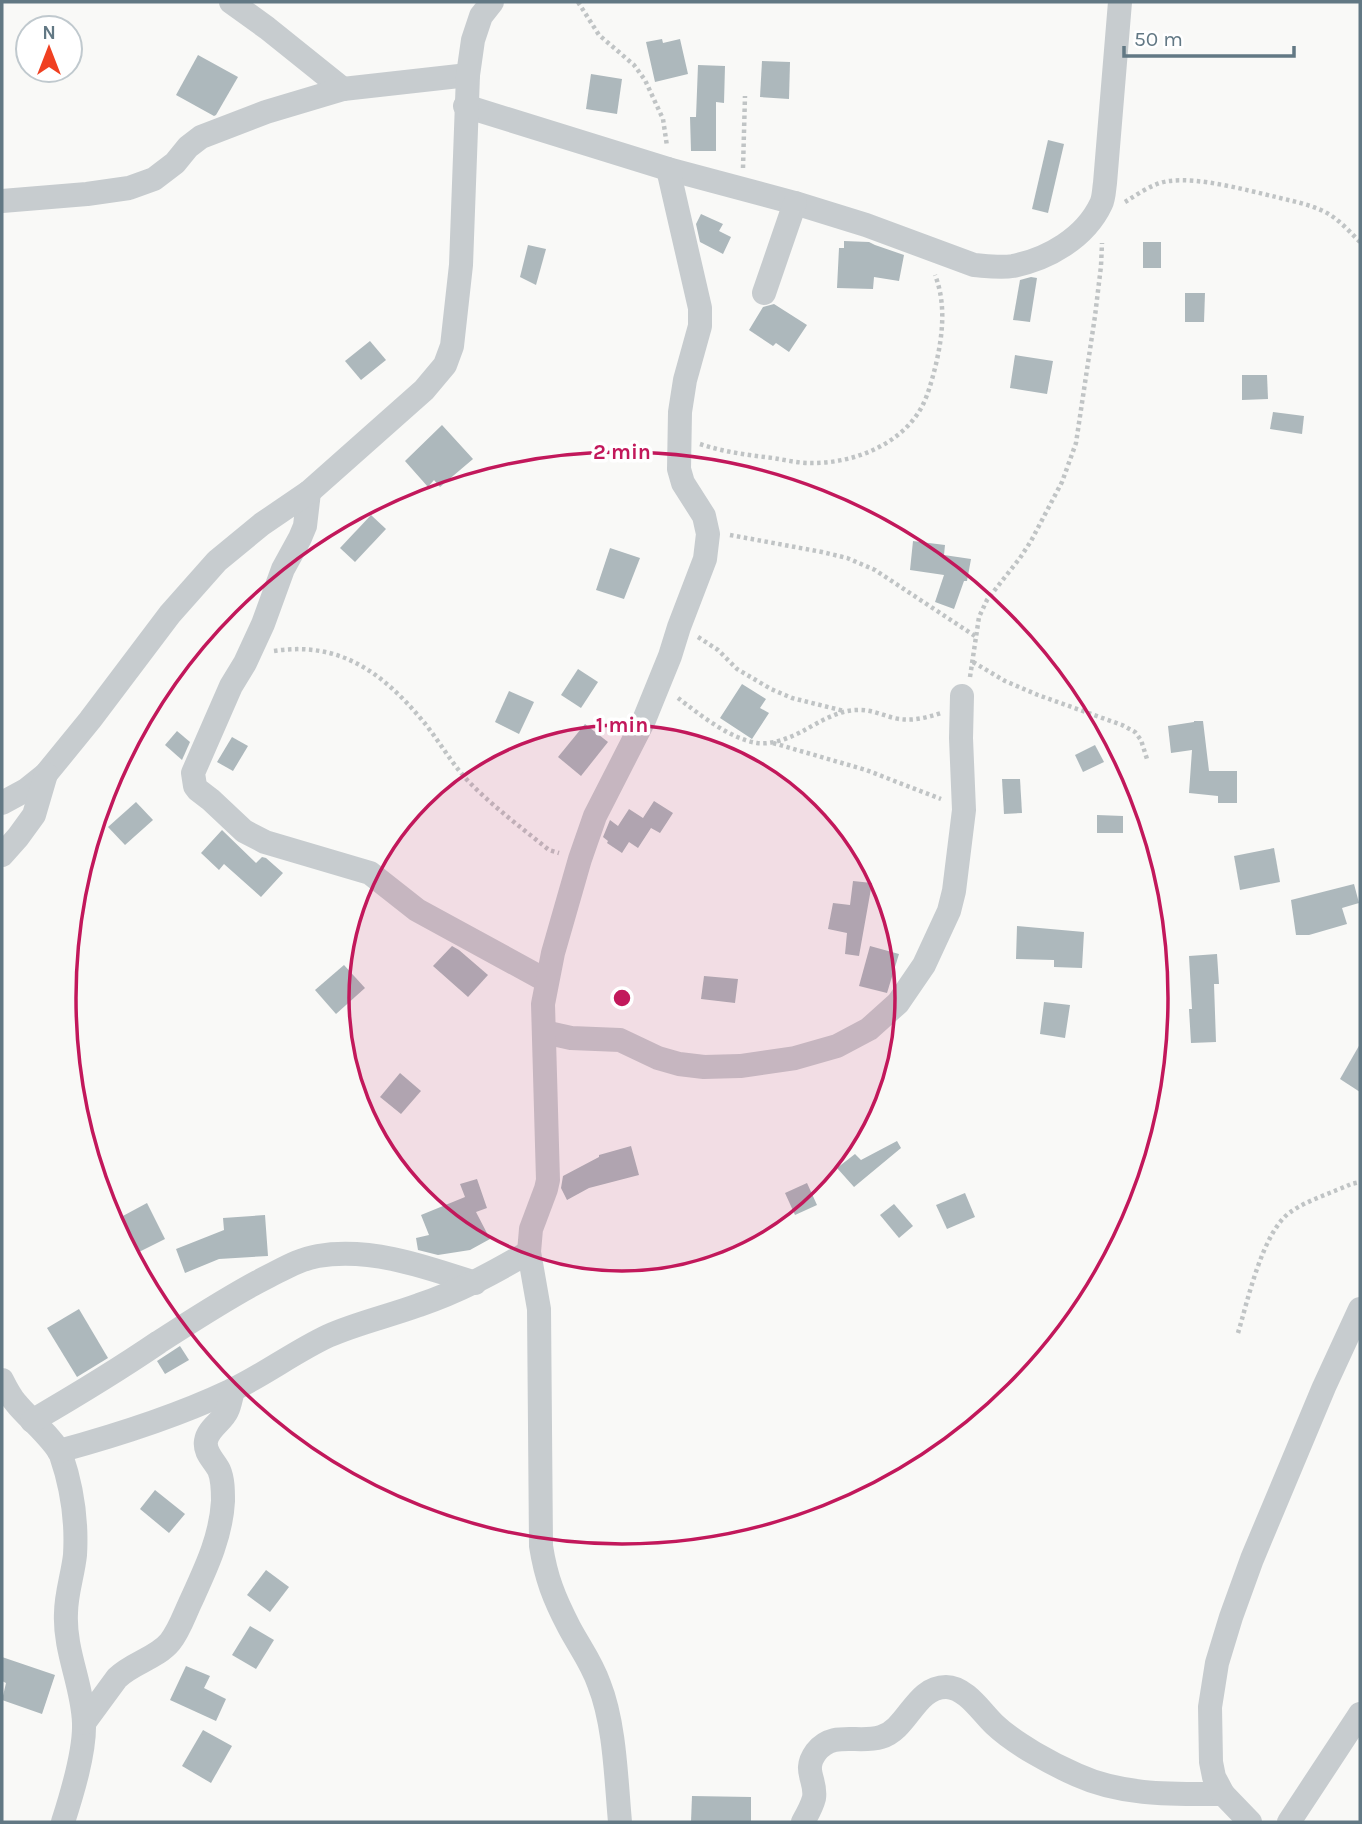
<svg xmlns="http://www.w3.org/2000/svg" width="1362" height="1824" font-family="Karla,sans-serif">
<rect width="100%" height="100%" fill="#f9f9f7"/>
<g fill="#adb8bc">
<path d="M 662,39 L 663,43 L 680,39 L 688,74 L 655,82 L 646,42 Z"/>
<path d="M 198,55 L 238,77 L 216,115 L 214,116 L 176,95 Z"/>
<path d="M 762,61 L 790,62 L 789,99 L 760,97 Z"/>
<path d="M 698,65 L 725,66 L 724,103 L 716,102 L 716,151 L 691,151 L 690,117 L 696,117 Z"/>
<path d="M 591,74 L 622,79 L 617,114 L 586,109 Z"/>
<path d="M 1048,140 L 1064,144 L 1048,213 L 1032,209 Z"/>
<path d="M 701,214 L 723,224 L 719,231 L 731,237 L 723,254 L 700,242 L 696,224 Z"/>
<path d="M 844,241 L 869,242 L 875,245 L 904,255 L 899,281 L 874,277 L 873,289 L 837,288 L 839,248 L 844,248 Z"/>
<rect x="1143" y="242" width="18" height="26"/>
<path d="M 528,245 L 546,249 L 536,285 L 520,277 Z"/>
<path d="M 1031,277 L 1037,278 L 1030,322 L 1013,320 L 1020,280 Z"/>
<path d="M 1185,293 L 1205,293 L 1204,322 L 1185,322 Z"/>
<path d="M 774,304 L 807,325 L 789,352 L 776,343 L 773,346 L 749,330 L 763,307 Z"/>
<path d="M 370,341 L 386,360 L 361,380 L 345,361 Z"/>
<path d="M 1015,355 L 1053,361 L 1047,394 L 1010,388 Z"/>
<path d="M 1242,375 L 1267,375 L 1268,399 L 1242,400 Z"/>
<path d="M 1273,412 L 1304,416 L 1302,434 L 1270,429 Z"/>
<path d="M 442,425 L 473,459 L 440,487 L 434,480 L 428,487 L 405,461 Z"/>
<path d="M 371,515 L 386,529 L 355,562 L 340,548 Z"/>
<path d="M 913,541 L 945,545 L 944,555 L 971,559 L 967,581 L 964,581 L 954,609 L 935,602 L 944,575 L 910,570 Z"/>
<path d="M 610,548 L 640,558 L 624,599 L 596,590 Z"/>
<path d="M 578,669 L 598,682 L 581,708 L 561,695 Z"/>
<path d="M 742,684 L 766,699 L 760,708 L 769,713 L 752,739 L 720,718 Z"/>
<path d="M 509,691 L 534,702 L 519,734 L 495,722 Z"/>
<path d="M 1194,721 L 1203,721 L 1209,771 L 1237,771 L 1237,803 L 1218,803 L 1218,796 L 1189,793 L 1192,750 L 1171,753 L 1168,726 L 1194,722 Z"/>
<path d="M 585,724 L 608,742 L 581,776 L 558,757 Z"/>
<path d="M 177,731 L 190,742 L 182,760 L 165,745 Z"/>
<path d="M 232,737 L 248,746 L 233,771 L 217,762 Z"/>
<path d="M 1095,745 L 1104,762 L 1083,772 L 1075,755 Z"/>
<path d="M 1002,779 L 1020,779 L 1022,813 L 1004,814 Z"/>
<path d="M 654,801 L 673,813 L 660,833 L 651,828 L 638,848 L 629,842 L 622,853 L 607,843 L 608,841 L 603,837 L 610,820 L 618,826 L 629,809 L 643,818 Z"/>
<path d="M 136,802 L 153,820 L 125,845 L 108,827 Z"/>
<path d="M 1097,815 L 1123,816 L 1123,833 L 1097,833 Z"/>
<path d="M 222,830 L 256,863 L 262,857 L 266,858 L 283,873 L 261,897 L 224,864 L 219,870 L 201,853 Z"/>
<path d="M 1274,848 L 1280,882 L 1240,890 L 1234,856 Z"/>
<path d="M 853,881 L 872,883 L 859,956 L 845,954 L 847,933 L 828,929 L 833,903 L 850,905 Z"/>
<path d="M 1354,884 L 1359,903 L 1342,908 L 1347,924 L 1309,935 L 1296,935 L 1291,900 Z"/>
<path d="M 1017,926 L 1084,932 L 1082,968 L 1054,967 L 1054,960 L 1016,959 Z"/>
<path d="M 452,946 L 459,950 L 488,975 L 468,997 L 433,966 Z"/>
<path d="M 870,946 L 899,954 L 887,993 L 859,986 Z"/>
<path d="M 1217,954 L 1219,984 L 1214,984 L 1216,1042 L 1191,1043 L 1189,1009 L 1192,1009 L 1189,956 Z"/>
<path d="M 344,965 L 365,988 L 336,1014 L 315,990 Z"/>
<path d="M 704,976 L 738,979 L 735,1003 L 701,999 Z"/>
<path d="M 1044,1002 L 1070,1005 L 1065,1038 L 1040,1034 Z"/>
<path d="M 1360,1044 L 1360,1092 L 1340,1079 Z"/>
<path d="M 400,1073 L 421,1091 L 401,1114 L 380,1097 Z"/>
<path d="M 897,1141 L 901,1148 L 854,1187 L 837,1168 L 855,1154 L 861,1160 Z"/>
<path d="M 631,1146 L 639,1175 L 589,1188 L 567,1200 L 561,1188 L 563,1176 L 599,1157 L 599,1155 Z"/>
<path d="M 477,1179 L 487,1208 L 476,1212 L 490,1239 L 470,1250 L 438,1255 L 418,1250 L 416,1238 L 429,1235 L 421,1215 L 465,1197 L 460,1184 Z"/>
<path d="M 807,1183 L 817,1205 L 795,1215 L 785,1193 Z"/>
<path d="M 965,1193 L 975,1217 L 947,1229 L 936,1205 Z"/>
<path d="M 147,1203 L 165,1239 L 139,1252 L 121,1217 Z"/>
<path d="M 894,1204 L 913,1226 L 899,1238 L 880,1215 Z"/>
<path d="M 265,1215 L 268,1256 L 219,1259 L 185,1273 L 176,1249 L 224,1230 L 223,1218 Z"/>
<path d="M 79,1309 L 108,1358 L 77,1377 L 47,1328 Z"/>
<path d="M 180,1346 L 189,1360 L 165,1374 L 157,1361 Z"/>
<path d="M 155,1490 L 185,1514 L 169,1533 L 140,1509 Z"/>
<path d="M 266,1570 L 289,1587 L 270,1612 L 247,1595 Z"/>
<path d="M 250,1626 L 274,1640 L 256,1669 L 232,1655 Z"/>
<path d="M 2,1657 L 55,1675 L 42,1714 L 2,1700 L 6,1683 L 2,1681 Z"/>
<path d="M 186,1666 L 210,1676 L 204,1688 L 226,1699 L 216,1721 L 170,1700 Z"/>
<path d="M 203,1730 L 232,1746 L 211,1783 L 182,1766 Z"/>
<path d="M 692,1796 L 751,1797 L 751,1822 L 691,1822 Z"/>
</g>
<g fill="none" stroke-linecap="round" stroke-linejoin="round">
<g stroke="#c0c4c5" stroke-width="4.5" stroke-dasharray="3.5 3.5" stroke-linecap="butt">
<path d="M 578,2 L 599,35 L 634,65 L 645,80 L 663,119 L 667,146"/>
<path d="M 743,168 L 745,96"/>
<path d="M 1125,202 C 1138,194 1153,183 1169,181 C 1199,177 1246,190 1276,197 C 1292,201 1308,204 1323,211 C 1338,218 1349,231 1360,242"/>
<path d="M 700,444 C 724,452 747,455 773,458 C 785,460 798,463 810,463 C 854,464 907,443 925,400 C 930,388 933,376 936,364 C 943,334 946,303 935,275"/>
<path d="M 730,535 L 822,552 L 847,558 L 875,570 L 975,636"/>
<path d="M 698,637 L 718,650 L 737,669 L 771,689 L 792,698 L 844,711"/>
<path d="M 274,651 C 339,641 382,672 422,720 C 439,740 452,765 471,784 C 495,808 523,829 549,850 L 559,853"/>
<path d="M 973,662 L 1005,681 L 1038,695 L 1122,725 L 1135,732 L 1141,740 L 1147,759"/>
<path d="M 970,677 L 979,617 L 987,600 L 1020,558 L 1031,541 L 1062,482 L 1076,443 L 1095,316 L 1101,266 L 1102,243"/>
<path d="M 678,698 C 699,714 730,739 757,743 C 772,745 789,738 803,731 C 819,722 839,710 857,710 C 870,709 882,715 894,718 C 911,722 925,718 941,713"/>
<path d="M 773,743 L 866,770 L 941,799"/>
<path d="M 1238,1333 C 1248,1300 1263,1229 1292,1211 C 1308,1200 1334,1192 1351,1184 L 1360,1182"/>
</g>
<g stroke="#c7cccf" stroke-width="24">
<path d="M 231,2 L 267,28 L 343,89"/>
<path d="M 465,106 L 668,169 L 795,203 L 866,225 L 974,265 C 987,266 1000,268 1013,266 C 1048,259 1085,238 1101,204 C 1104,198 1104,189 1105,183 L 1120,2"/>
<path d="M 2,201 L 87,194 L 129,188 L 154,179 L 175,163 L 188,147 L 201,137 L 266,112 L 343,89 L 468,75"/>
<path d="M 764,293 L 795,203"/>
<path d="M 309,492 L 305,526 L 300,538 L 283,569 L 263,624 L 245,663 L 231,686 L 193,773 L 195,786 L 198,790 L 211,800 L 244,831 L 265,842 L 370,873 L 417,910 L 547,981"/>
<path d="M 2,803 L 26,790 L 46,774 L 90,720 L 170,614 L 217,561 L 262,524 L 309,492 L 424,390 L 445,365 L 452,346 L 461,265 L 468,75 L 473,40 L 481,16 L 492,2"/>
<path d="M 2,855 L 18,837 L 34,815 L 46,774"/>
<path d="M 544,1032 L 571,1038 L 620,1040 L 658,1058 L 679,1064 L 704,1067 L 740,1066 L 795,1058 L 837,1046 L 869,1029 L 898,1003 L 924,965 L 949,911 L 954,891 L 964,810 L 961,738 L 962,696"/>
<path d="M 2,1380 C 6,1388 10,1396 16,1403 C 27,1417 54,1439 61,1455 C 72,1487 77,1522 75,1555 C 73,1574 66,1594 66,1613 C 64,1651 83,1686 84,1723 C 85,1752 72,1794 63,1822"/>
<path d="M 32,1421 C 75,1396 118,1370 159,1342 C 195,1319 231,1295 269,1276 C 285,1268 300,1259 318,1256 C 371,1247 426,1267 475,1283"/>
<path d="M 59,1451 C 118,1435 175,1417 230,1391 C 264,1375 294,1352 328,1336 C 357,1323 389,1316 419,1305 C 458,1292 493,1273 529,1252"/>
<path d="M 84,1723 L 117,1678 C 132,1663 157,1658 170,1642 C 179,1631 184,1616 190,1603 C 205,1570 221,1538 223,1501 C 223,1491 223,1479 219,1470 C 214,1460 204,1453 206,1441 C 208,1428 222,1422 227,1411 C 230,1405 231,1397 233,1390"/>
<path d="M 620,1822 C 616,1779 615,1724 599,1684 C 592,1663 579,1646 569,1627 C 554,1598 546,1578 541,1546 L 539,1309 L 529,1252 L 531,1229 L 546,1189 L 548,1180 L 543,1004 L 553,953 L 580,859 L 595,816 L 644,720 L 670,656 L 679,627 L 705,559 L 708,534 L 704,516 L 683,483 L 679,469 L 680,412 L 685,380 L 700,326 L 700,308 L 668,169"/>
<path d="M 803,1822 C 807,1815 812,1806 814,1798 C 817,1780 802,1771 816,1752 C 833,1730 858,1744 881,1737 C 908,1729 915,1687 946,1687 C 966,1687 982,1713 995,1725 C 1015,1744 1052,1764 1077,1775 C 1123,1796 1174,1794 1223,1794"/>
<path d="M 1250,1822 L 1223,1794 L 1214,1777 L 1211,1762 L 1210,1707 L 1217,1663 L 1231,1617 L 1252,1559 L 1324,1387 L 1360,1309"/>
<path d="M 1289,1822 L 1360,1714"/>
</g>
</g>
<circle cx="622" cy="998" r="273" fill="#c2185b" fill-opacity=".12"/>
<g fill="none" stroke="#c2185b" stroke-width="3.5">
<circle cx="622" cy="998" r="273"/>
<circle cx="622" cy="998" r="546"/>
</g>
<circle cx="622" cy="998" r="10" fill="#c2185b" stroke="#fff" stroke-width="3.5"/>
<g font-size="21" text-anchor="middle" font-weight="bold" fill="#c2185b" stroke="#fff" stroke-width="7" stroke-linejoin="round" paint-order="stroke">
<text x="622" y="459">2 min</text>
<text x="622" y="732">1 min</text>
</g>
<rect width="1362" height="1824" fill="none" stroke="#627884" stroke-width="7"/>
<g transform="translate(49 49)"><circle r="33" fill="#ffffff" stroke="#c0c9ce" stroke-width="2"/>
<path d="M0-5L12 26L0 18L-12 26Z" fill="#f04021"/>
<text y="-10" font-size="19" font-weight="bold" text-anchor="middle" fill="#627884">N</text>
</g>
<path d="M1124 46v10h170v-10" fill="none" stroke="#627884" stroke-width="3.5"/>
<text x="1134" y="46" font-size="21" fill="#627884" stroke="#ffffff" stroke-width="5" paint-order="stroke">50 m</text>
</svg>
